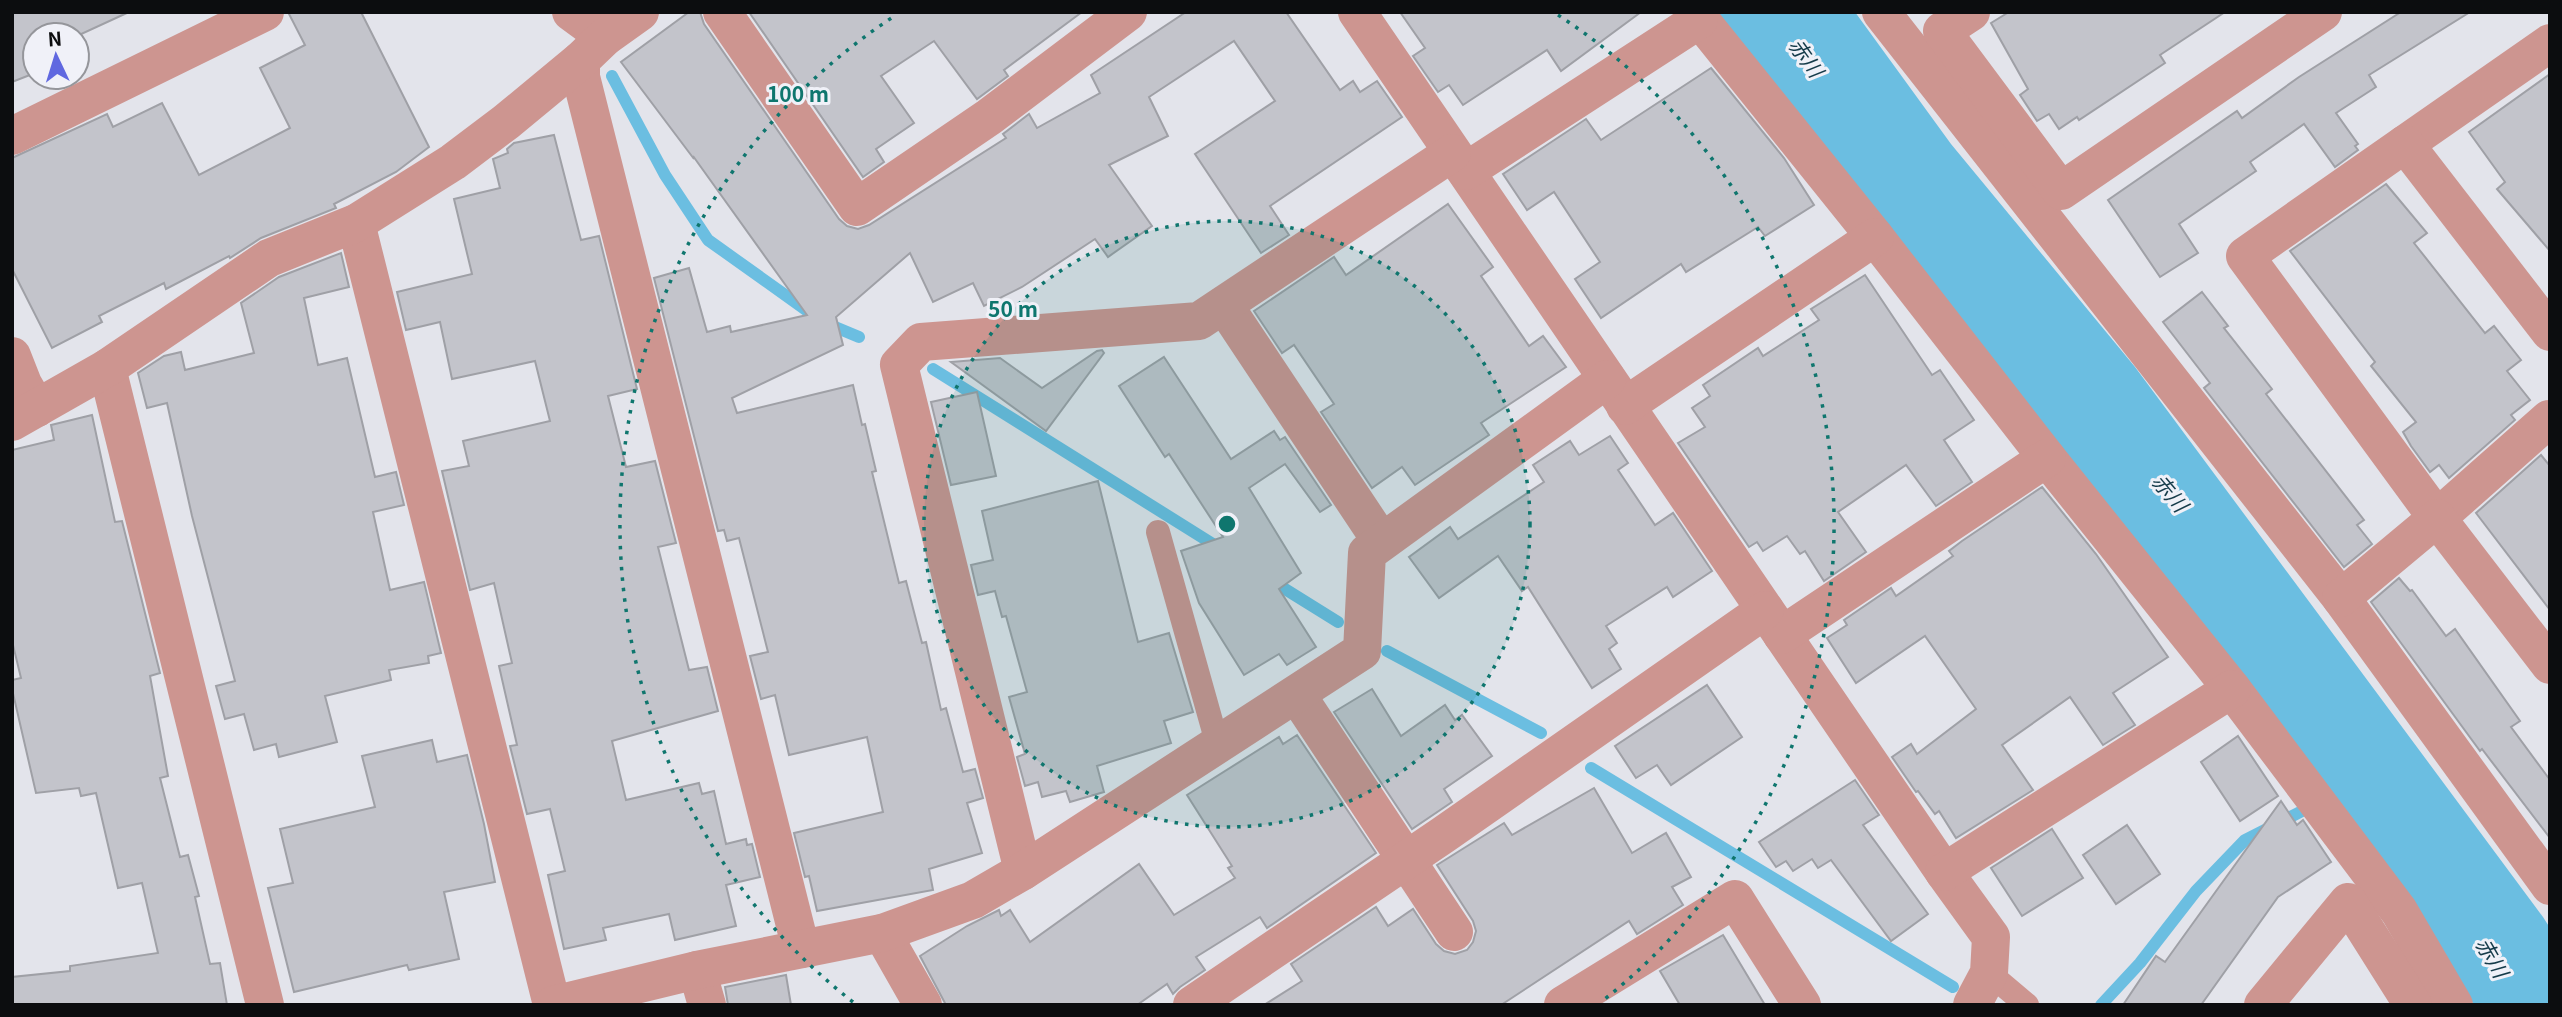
<svg xmlns="http://www.w3.org/2000/svg" width="2562" height="1017" font-family="Georgia,'Noto Sans JP',serif">
<rect width="100%" height="100%" fill="#e3e4eb"/>
<path fill="#6bbee1" d="M 1716,12 L 1855,12 L 1951,144 L 2135,367 L 2543,917 L 2550,928 L 2550,1005 L 2474,1005 L 2383,863 Z"/>
<g fill="none" stroke-linecap="round" stroke-linejoin="round">
<g stroke="#6bbee1" stroke-width="12">
<path d="M 612,76 L 665,175 L 708,240 L 823,322 L 859,337"/>
<path d="M 933,369 L 1224,551"/>
<path d="M 1269,579 L 1338,622"/>
<path d="M 1387,651 L 1541,733"/>
<path d="M 1591,768 L 1953,987"/>
<path d="M 2101,1005 L 2140,963 L 2196,891 L 2245,840 L 2306,809"/>
</g>
</g>
<g fill="#c3c4cb" stroke="#9fa0a6" stroke-width="2">
<path d="M 12,12 L 129,12 L 77,36 L 35,35 L 35,73 L 12,82 Z"/>
<path d="M 288,12 L 361,12 L 429,147 L 396,172 L 334,204 L 336,208 L 261,238 L 230,258 L 229,256 L 166,289 L 164,283 L 99,316 L 102,322 L 52,348 L 12,269 L 12,158 L 107,114 L 113,127 L 162,103 L 199,175 L 290,128 L 260,68 L 305,45 Z"/>
<path d="M 689,12 L 700,12 L 704,24 L 839,219 L 847,226 L 858,229 L 869,225 L 1006,138 L 1003,134 L 1029,114 L 1037,128 L 1100,93 L 1091,75 L 1186,12 L 1286,12 L 1340,90 L 1353,81 L 1360,92 L 1377,81 L 1402,117 L 1270,206 L 1289,235 L 1261,253 L 1195,154 L 1275,101 L 1234,41 L 1149,97 L 1168,136 L 1109,165 L 1152,226 L 1108,257 L 1095,239 L 1022,287 L 984,306 L 973,283 L 933,302 L 910,253 L 836,317 L 843,345 L 732,398 L 737,413 L 853,385 L 862,425 L 865,424 L 876,471 L 872,472 L 899,583 L 906,581 L 922,643 L 926,642 L 941,710 L 946,708 L 963,772 L 975,769 L 983,798 L 967,803 L 982,853 L 929,869 L 933,890 L 817,911 L 809,876 L 805,877 L 794,833 L 883,812 L 867,737 L 789,755 L 775,695 L 761,699 L 750,656 L 768,652 L 739,538 L 727,541 L 724,530 L 718,531 L 654,278 L 689,268 L 707,332 L 730,326 L 731,332 L 807,315 L 693,156 L 694,159 L 621,62 Z"/>
<path d="M 749,12 L 1082,12 L 1004,70 L 1008,76 L 977,99 L 934,41 L 881,76 L 914,123 L 876,149 L 884,162 L 863,177 Z"/>
<path d="M 1400,12 L 1641,12 L 1561,71 L 1547,50 L 1463,105 L 1449,85 L 1438,92 L 1413,56 L 1425,48 Z"/>
<path d="M 2009,12 L 2225,12 L 2160,55 L 2165,63 L 2079,120 L 2077,117 L 2059,129 L 2049,114 L 2037,121 L 2020,95 L 2028,89 L 1991,23 Z"/>
<path d="M 2401,12 L 2470,12 L 2369,75 L 2376,87 L 2336,113 L 2358,144 L 2355,146 L 2358,150 L 2335,167 L 2304,124 L 2250,162 L 2256,171 L 2179,224 L 2198,253 L 2160,277 L 2108,200 L 2237,111 L 2242,118 L 2299,77 Z"/>
<path d="M 1711,68 L 1784,158 L 1814,205 L 1765,236 L 1758,227 L 1686,272 L 1681,264 L 1601,318 L 1575,279 L 1600,262 L 1554,192 L 1527,210 L 1503,174 L 1586,119 L 1601,140 Z"/>
<path d="M 2550,74 L 2550,251 L 2497,189 L 2505,182 L 2469,132 Z"/>
<path d="M 554,135 L 581,240 L 599,236 L 637,389 L 608,396 L 626,467 L 655,461 L 676,543 L 658,547 L 689,670 L 707,667 L 718,711 L 612,741 L 626,800 L 699,783 L 702,794 L 714,791 L 726,844 L 746,839 L 747,845 L 752,844 L 760,877 L 726,885 L 736,926 L 675,940 L 669,914 L 603,928 L 606,940 L 564,949 L 548,875 L 565,871 L 550,809 L 527,814 L 510,746 L 517,745 L 499,666 L 512,663 L 494,583 L 470,590 L 442,471 L 469,466 L 463,441 L 550,421 L 535,361 L 452,379 L 440,322 L 406,330 L 397,292 L 472,274 L 454,199 L 500,188 L 493,159 L 508,153 L 507,149 L 514,143 Z"/>
<path d="M 2386,184 L 2427,233 L 2414,243 L 2485,333 L 2494,326 L 2521,360 L 2507,371 L 2530,400 L 2511,415 L 2515,420 L 2449,478 L 2439,465 L 2430,472 L 2411,446 L 2403,432 L 2416,422 L 2371,366 L 2375,362 L 2290,251 Z"/>
<path d="M 1448,204 L 1493,267 L 1481,276 L 1529,346 L 1543,336 L 1566,367 L 1481,423 L 1489,435 L 1415,485 L 1402,467 L 1372,488 L 1321,412 L 1334,404 L 1294,345 L 1282,353 L 1254,311 L 1334,257 L 1346,275 Z"/>
<path d="M 341,253 L 349,287 L 304,298 L 318,365 L 347,358 L 375,477 L 396,472 L 404,505 L 373,512 L 390,590 L 424,582 L 441,653 L 428,656 L 429,663 L 389,670 L 391,680 L 325,696 L 337,742 L 279,757 L 276,744 L 254,750 L 244,714 L 225,719 L 216,686 L 235,681 L 192,516 L 167,403 L 147,408 L 138,373 L 164,356 L 181,352 L 185,370 L 254,353 L 241,303 L 279,277 Z"/>
<path d="M 1865,275 L 1932,375 L 1940,370 L 1974,420 L 1944,440 L 1972,482 L 1936,506 L 1906,465 L 1838,512 L 1866,552 L 1824,581 L 1805,551 L 1800,554 L 1787,536 L 1763,551 L 1757,542 L 1749,547 L 1678,443 L 1705,427 L 1692,408 L 1710,396 L 1703,385 L 1758,348 L 1763,356 L 1819,320 L 1811,309 Z"/>
<path d="M 2202,292 L 2228,326 L 2224,328 L 2272,389 L 2266,394 L 2364,520 L 2357,525 L 2372,544 L 2344,567 L 2204,388 L 2210,383 L 2163,322 Z"/>
<path d="M 1102,350 L 1104,353 L 1046,431 L 951,362 L 1000,358 L 1042,388 L 1097,351 Z"/>
<path d="M 1164,357 L 1231,459 L 1274,431 L 1280,440 L 1285,437 L 1331,505 L 1320,512 L 1285,464 L 1249,488 L 1301,573 L 1279,589 L 1316,647 L 1287,665 L 1279,654 L 1244,675 L 1199,603 L 1181,551 L 1223,537 L 1169,454 L 1165,457 L 1119,386 Z"/>
<path d="M 977,392 L 996,476 L 951,485 L 931,402 Z"/>
<path d="M 92,415 L 115,522 L 122,521 L 160,673 L 150,676 L 168,776 L 160,778 L 180,857 L 188,855 L 199,896 L 195,897 L 210,964 L 220,963 L 227,1005 L 12,1005 L 12,977 L 70,971 L 70,966 L 158,953 L 142,883 L 118,888 L 96,793 L 81,796 L 79,788 L 36,793 L 12,689 L 12,680 L 21,678 L 12,641 L 12,450 L 54,440 L 51,425 Z"/>
<path d="M 1610,436 L 1628,463 L 1618,470 L 1655,525 L 1673,513 L 1712,571 L 1673,597 L 1667,587 L 1606,626 L 1617,643 L 1609,649 L 1621,669 L 1592,688 L 1528,587 L 1522,591 L 1498,556 L 1439,598 L 1409,557 L 1450,527 L 1458,539 L 1544,482 L 1533,465 L 1570,441 L 1579,455 Z"/>
<path d="M 2541,455 L 2550,466 L 2550,610 L 2476,513 Z"/>
<path d="M 1098,481 L 1138,642 L 1169,633 L 1193,712 L 1164,721 L 1171,743 L 1097,766 L 1104,792 L 1070,802 L 1066,791 L 1042,797 L 1038,782 L 1025,786 L 1017,757 L 1025,754 L 1009,697 L 1027,692 L 1006,616 L 1002,617 L 995,591 L 978,595 L 971,565 L 993,560 L 982,511 Z"/>
<path d="M 2042,487 L 2096,554 L 2168,657 L 2113,693 L 2135,725 L 2103,745 L 2070,697 L 2002,745 L 2033,790 L 1956,838 L 1939,811 L 1935,814 L 1918,791 L 1916,792 L 1892,757 L 1911,744 L 1917,754 L 1976,709 L 1925,636 L 1856,683 L 1827,638 L 1847,625 L 1844,620 L 1891,588 L 1896,596 L 1953,556 L 1949,551 L 1962,541 Z"/>
<path d="M 2399,578 L 2410,591 L 2412,590 L 2446,636 L 2455,629 L 2520,721 L 2511,727 L 2550,780 L 2550,838 L 2482,749 L 2480,751 L 2371,602 Z"/>
<path d="M 1707,685 L 1742,737 L 1671,785 L 1657,765 L 1636,778 L 1615,746 Z"/>
<path d="M 1372,689 L 1401,736 L 1445,705 L 1455,720 L 1462,715 L 1492,756 L 1444,789 L 1452,802 L 1412,829 L 1334,712 Z"/>
<path d="M 1297,735 L 1376,853 L 1267,928 L 1260,917 L 1196,957 L 1205,970 L 1180,987 L 1173,994 L 1167,984 L 1137,1005 L 946,1005 L 920,956 L 967,926 L 999,910 L 1001,916 L 1010,910 L 1030,942 L 1139,864 L 1174,915 L 1235,878 L 1228,868 L 1232,866 L 1187,795 L 1279,737 L 1283,744 Z"/>
<path d="M 2238,736 L 2278,796 L 2240,821 L 2201,762 Z"/>
<path d="M 432,740 L 437,762 L 467,755 L 484,824 L 495,882 L 444,892 L 459,959 L 409,970 L 407,965 L 294,992 L 268,888 L 293,883 L 280,829 L 375,807 L 362,756 Z"/>
<path d="M 1855,780 L 1879,815 L 1863,825 L 1928,914 L 1891,941 L 1831,860 L 1818,868 L 1812,859 L 1793,871 L 1786,861 L 1776,867 L 1759,842 Z"/>
<path d="M 1594,788 L 1632,853 L 1666,833 L 1691,877 L 1672,887 L 1683,905 L 1637,934 L 1629,921 L 1501,1005 L 1264,1005 L 1302,981 L 1291,964 L 1376,907 L 1388,926 L 1413,909 L 1436,944 L 1444,951 L 1455,954 L 1467,950 L 1473,942 L 1476,931 L 1473,921 L 1437,865 L 1504,823 L 1512,835 Z"/>
<path d="M 2281,801 L 2297,825 L 2303,820 L 2331,862 L 2278,897 L 2201,1005 L 2123,1005 L 2156,956 L 2165,962 Z"/>
<path d="M 2127,825 L 2160,874 L 2116,904 L 2083,855 Z"/>
<path d="M 2052,829 L 2083,878 L 2022,916 L 1991,868 Z"/>
<path d="M 1723,935 L 1765,1005 L 1680,1005 L 1660,971 Z"/>
<path d="M 786,975 L 791,1005 L 728,1005 L 725,987 Z"/>
</g>
<g fill="none" stroke-linecap="round" stroke-linejoin="round">
<g stroke="#cd9590" stroke-width="24">
<path d="M 1158,532 L 1218,746"/>
<path d="M 1989,973 L 2027,1005"/>
</g>
<g stroke="#cd9590" stroke-width="38">
<path d="M 571,12 L 605,37"/>
<path d="M 722,12 L 857,207 L 989,117 L 1128,12"/>
<path d="M 1357,12 L 1944,872 L 1991,937 L 1989,973 L 1972,1005"/>
<path d="M 1694,12 L 1875,237 L 2047,458 L 2232,689 L 2399,911 L 2454,1005"/>
<path d="M 1881,12 L 2341,598 L 2550,886"/>
<path d="M 1971,12 L 1942,31 L 2061,191 L 2323,12"/>
<path d="M 581,60 L 581,77 L 801,949"/>
<path d="M 12,136 L 265,12"/>
<path d="M 2405,144 L 2550,43"/>
<path d="M 1466,171 L 1699,20"/>
<path d="M 356,223 L 552,1005"/>
<path d="M 1224,305 L 1381,541"/>
<path d="M 12,356 L 23,384 L 37,408"/>
<path d="M 107,368 L 265,1005"/>
<path d="M 1625,406 L 1875,237"/>
<path d="M 2549,419 L 2437,518 L 2245,256 L 2405,144 L 2550,332"/>
<path d="M 12,422 L 107,368 L 269,258 L 356,223 L 453,162 L 506,122 L 581,60 L 605,37 L 640,12"/>
<path d="M 2341,598 L 2437,518 L 2550,665"/>
<path d="M 1782,635 L 2047,458"/>
<path d="M 1297,695 L 1454,932"/>
<path d="M 1023,871 L 899,365 L 921,342 L 1199,321 L 1452,153"/>
<path d="M 1944,872 L 2232,689"/>
<path d="M 882,933 L 923,1005"/>
<path d="M 697,970 L 707,1005"/>
<path d="M 553,1005 L 697,970 L 882,933 L 973,900 L 1023,871 L 1362,651 L 1367,553 L 1607,379"/>
<path d="M 1192,1005 L 1443,835 L 1765,610"/>
<path d="M 1563,1005 L 1735,899 L 1802,1005"/>
<path d="M 2263,1005 L 2348,902 L 2413,1005"/>
</g>
</g>
<circle cx="1227" cy="524" r="303" fill="#0f766e" fill-opacity=".12"/>
<g fill="none" stroke="#0f766e" stroke-width="3.5" stroke-dasharray="3.5 7">
<circle cx="1227" cy="524" r="303"/>
<path d="M853 1002A607 607 0 0 1 896 15M1558 15A607 607 0 0 1 1601 1002"/>
</g>
<g text-anchor="middle" dominant-baseline="central" stroke-width="6" stroke-linejoin="round" paint-order="stroke">
<g font-size="21" font-style="italic" fill="#153b4a" stroke="#f0f1f8">
<text transform="translate(1807 57) rotate(54)">赤川</text>
<text transform="translate(2171 492) rotate(50)">赤川</text>
<text transform="translate(2493 957) rotate(60)">赤川</text>
</g>
</g>
<circle cx="1227" cy="524" r="10" fill="#0f766e" stroke="#f0f1f8" stroke-width="3.5"/>
<g font-size="21" text-anchor="middle" font-weight="bold" fill="#0f766e" stroke="#f0f1f8" stroke-width="6" stroke-linejoin="round" paint-order="stroke">
<text x="798" y="102">100 m</text>
<text x="1013" y="317">50 m</text>
</g>
<rect width="2562" height="1017" fill="none" stroke="#0c0d0f" stroke-width="28"/>
<g transform="translate(56 56) rotate(356)"><circle r="33" fill="#f0f1f8" stroke="#95969b" stroke-width="2"/>
<path d="M0-5L12 26L0 18L-12 26Z" fill="#6068e0"/>
<text y="-10" font-size="19" font-weight="bold" text-anchor="middle" fill="#0c0d0f">N</text>
</g>
</svg>
